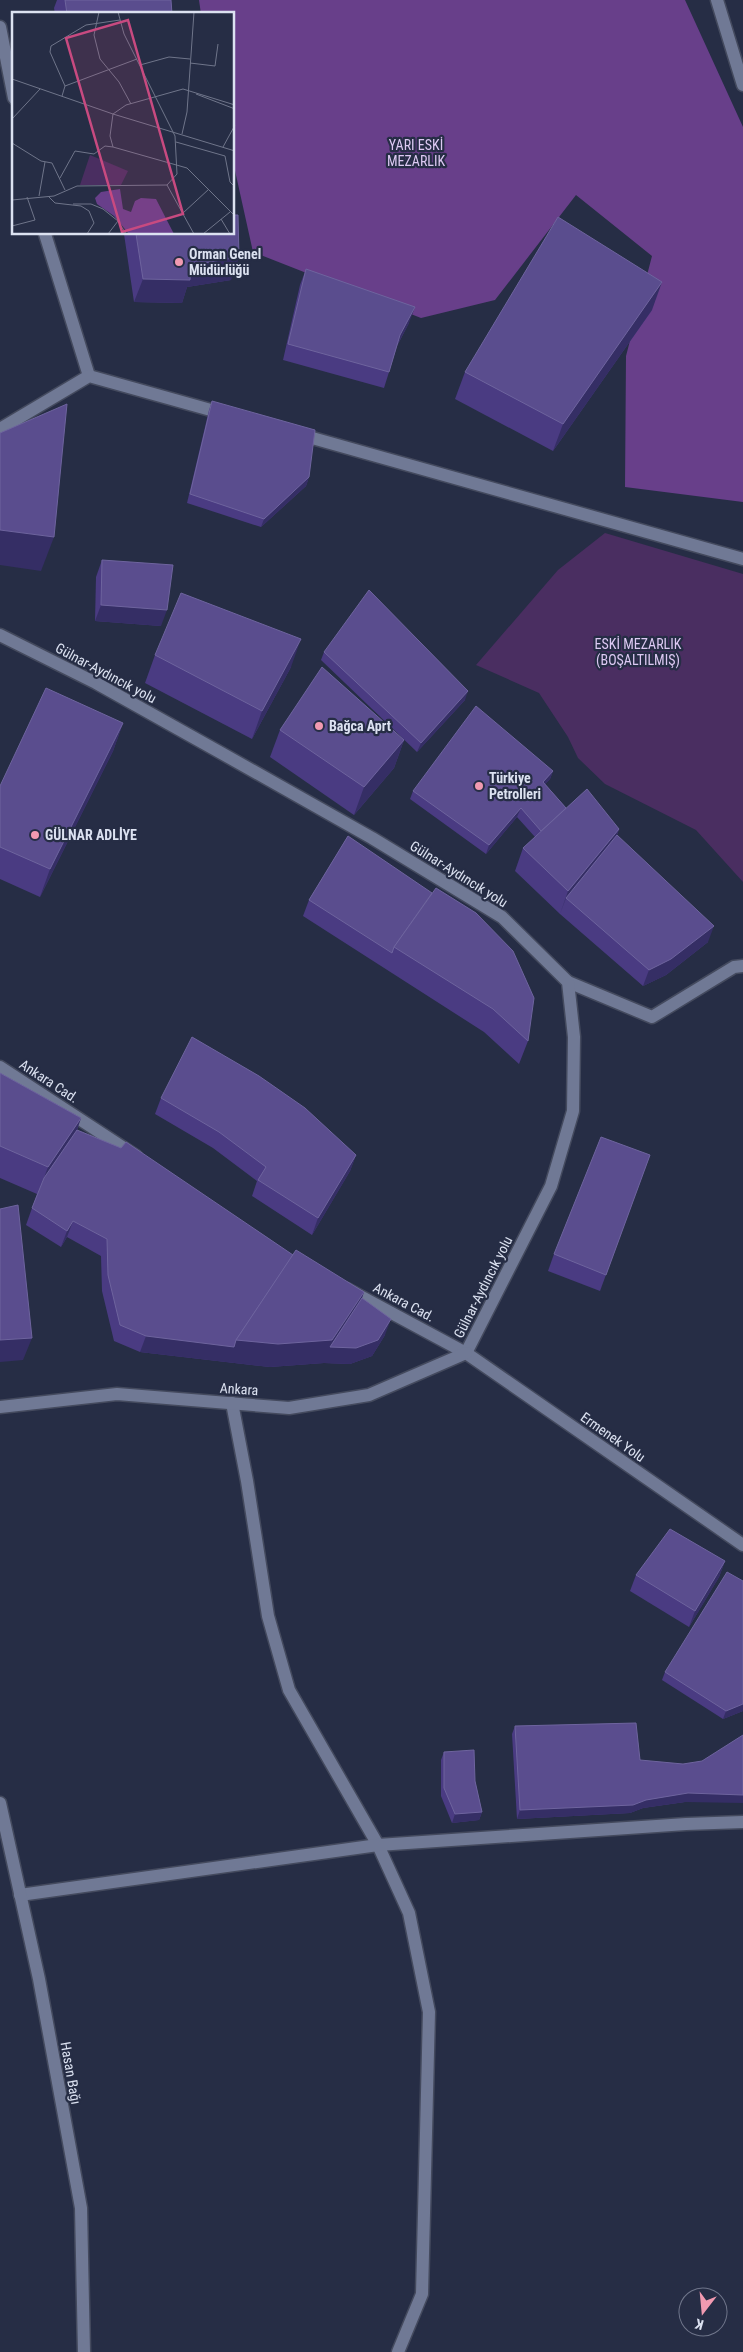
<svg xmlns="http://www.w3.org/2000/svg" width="743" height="2352" font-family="'Roboto Condensed',sans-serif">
<rect width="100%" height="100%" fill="#262d45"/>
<path fill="#4a2e61" d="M 605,533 L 743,574 L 743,882 L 696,830 L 605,784 L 578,758 L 568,737 L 539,693 L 476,665 L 558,570 Z"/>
<path fill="#683f8a" d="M 199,0 L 685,0 L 743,127 L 743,502 L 625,487 L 626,356 L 652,256 L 576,195 L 495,300 L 421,318 L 253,252 L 234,166 L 234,14 L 201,14 Z"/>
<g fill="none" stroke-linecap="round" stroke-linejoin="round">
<g stroke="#444a5e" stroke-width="15">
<g id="street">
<path d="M 717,0 L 743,85"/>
<path d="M 0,27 L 14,98"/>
<path d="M 45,234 L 89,376"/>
<path d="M 568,982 L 652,1017 L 734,967 L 743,966"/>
<path d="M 0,1067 L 136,1156"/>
<path d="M 347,1289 L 466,1353"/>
<path d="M 232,1403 L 247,1481 L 268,1616 L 289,1690 L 378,1845 L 409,1913 L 429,2012 L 422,2294 L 398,2352"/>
<path d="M 20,1895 L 378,1845 L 686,1824 L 743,1822"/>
</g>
</g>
<g stroke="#444a5e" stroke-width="15">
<g id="secondary">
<path d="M 0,429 L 89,376 L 225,414"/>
<path d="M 298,434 L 743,559"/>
<path d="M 0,635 L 96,683 L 223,754 L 372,838 L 502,917 L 568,982 L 574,1037 L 573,1111 L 551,1186 L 466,1353"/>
<path d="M 466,1353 L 743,1545"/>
<path d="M 0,1407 L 117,1394 L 289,1408 L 369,1395 L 466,1353"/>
<path d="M 0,1803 L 39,1979 L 81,2208 L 84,2352"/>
</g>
</g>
<use href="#street" stroke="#707995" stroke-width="12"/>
<use href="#secondary" stroke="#707995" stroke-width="12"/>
</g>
<g fill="#4a3b82">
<path d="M 57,0 L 171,0 L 172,14 L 55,14 L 54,8 Z"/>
<path d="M 124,234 L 234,234 L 231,280 L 187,287 L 182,303 L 134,302 Z"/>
<path d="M 306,269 L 409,323 L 397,346 L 389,372 L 384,388 L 283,360 L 300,285 Z"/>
<path d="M 652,310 L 553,451 L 455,399 L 465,372 Z"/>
<path d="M 212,401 L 309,477 L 306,486 L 261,527 L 187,503 L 209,410 Z"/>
<path d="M 102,560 L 161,626 L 95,621 L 96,577 Z"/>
<path d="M 324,652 L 465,700 L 417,752 L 321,660 Z"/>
<path d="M 155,655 L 291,667 L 252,739 L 145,683 Z"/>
<path d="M 123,723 L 113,751 L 40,897 L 0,879 L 0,786 Z"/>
<path d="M 280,730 L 404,740 L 394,768 L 354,815 L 270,757 Z"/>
<path d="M 553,771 L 550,779 L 545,784 L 566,808 L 619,829 L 617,835 L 708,942 L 666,975 L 643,986 L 560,914 L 515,871 L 523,848 L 535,837 L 517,817 L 486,854 L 410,799 L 413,791 Z"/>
<path d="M 348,836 L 528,1041 L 519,1064 L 484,1032 L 303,916 L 309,900 Z"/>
<path d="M 0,1073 L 81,1118 L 77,1130 L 293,1255 L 364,1292 L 362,1298 L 385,1335 L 372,1356 L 350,1364 L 324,1363 L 270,1367 L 140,1352 L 114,1341 L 102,1291 L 101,1256 L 67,1237 L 61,1247 L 26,1225 L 37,1194 L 0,1178 Z"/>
<path d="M 161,1098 L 356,1155 L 350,1171 L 312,1235 L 252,1196 L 257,1181 L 213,1148 L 155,1114 Z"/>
<path d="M 650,1155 L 600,1291 L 548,1271 L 554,1254 Z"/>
<path d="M 725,1561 L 719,1577 L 689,1627 L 630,1591 L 636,1575 Z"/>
<path d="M 665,1672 L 743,1711 L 723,1719 L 662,1680 Z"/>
<path d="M 515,1726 L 640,1760 L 685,1802 L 643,1808 L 630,1813 L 517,1819 L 512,1734 Z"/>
<path d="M 444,1752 L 475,1781 L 482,1812 L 479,1820 L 452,1823 L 441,1796 L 441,1760 Z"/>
</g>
<g fill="#352e65">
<path d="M 239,257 L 231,280 L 187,287 L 182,303 L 134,302 L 143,279 L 191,265 Z"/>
<path d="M 662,282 L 652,310 L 553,451 L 563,424 Z"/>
<path d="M 415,307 L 409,323 L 394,351 L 400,335 Z"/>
<path d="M 309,477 L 306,486 L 261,527 L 264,519 Z"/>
<path d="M 0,530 L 54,537 L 41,571 L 0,565 Z"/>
<path d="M 101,605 L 167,610 L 161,626 L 95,621 Z"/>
<path d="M 301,639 L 291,667 L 252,739 L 262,711 Z"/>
<path d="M 468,691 L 465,700 L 417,752 L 421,743 Z"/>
<path d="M 123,723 L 113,751 L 40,897 L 50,869 Z"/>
<path d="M 404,740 L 394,768 L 354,815 L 364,787 Z"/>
<path d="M 553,771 L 550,779 L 540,790 L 543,782 Z"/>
<path d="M 521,808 L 517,817 L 486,854 L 489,845 Z"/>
<path d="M 619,829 L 611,851 L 566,898 L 560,914 L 568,891 Z"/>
<path d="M 714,926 L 708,942 L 666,975 L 643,986 L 649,970 Z"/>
<path d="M 81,1118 L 71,1146 L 38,1194 L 48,1167 Z"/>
<path d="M 356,1155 L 350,1171 L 312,1235 L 318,1218 Z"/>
<path d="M 73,1221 L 67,1237 L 61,1247 L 67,1231 Z"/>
<path d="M 364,1292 L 356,1314 L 391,1319 L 385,1335 L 372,1356 L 350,1364 L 324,1363 L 270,1367 L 140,1352 L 146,1336 Z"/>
<path d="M 32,1338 L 23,1360 L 0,1362 L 0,1340 Z"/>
<path d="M 725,1561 L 719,1577 L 689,1627 L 695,1611 Z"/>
<path d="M 743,1704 L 743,1711 L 723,1719 L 726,1711 Z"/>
<path d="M 688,1793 L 743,1795 L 743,1803 L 685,1802 L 643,1808 L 630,1813 L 517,1819 L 520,1810 L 646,1800 Z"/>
<path d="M 482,1812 L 479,1820 L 452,1823 L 455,1814 Z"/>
</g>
<g fill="#5a4d8e" stroke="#6e649e">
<path d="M 65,0 L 171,0 L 172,14 L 67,14 Z"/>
<path d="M 234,215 L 238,215 L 239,257 L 191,265 L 190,280 L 143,279 L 136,234 L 234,234 Z"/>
<path d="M 558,217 L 662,282 L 563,424 L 465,372 Z"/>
<path d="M 306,269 L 415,307 L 400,335 L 389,372 L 288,344 Z"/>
<path d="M 212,401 L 315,430 L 309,477 L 264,519 L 190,494 Z"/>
<path d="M 67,404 L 54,537 L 0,530 L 0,433 Z"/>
<path d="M 102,560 L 173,565 L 167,610 L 101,605 Z"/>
<path d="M 369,590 L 468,691 L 421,743 L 324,652 Z"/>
<path d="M 181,593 L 301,639 L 262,711 L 155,655 Z"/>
<path d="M 322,667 L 404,740 L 364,787 L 280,730 Z"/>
<path d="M 46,688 L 123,723 L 50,869 L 0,847 L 0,786 Z"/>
<path d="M 476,706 L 553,771 L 543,782 L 566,808 L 541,831 L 521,808 L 489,845 L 413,791 Z"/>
<path d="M 587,789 L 619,829 L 568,891 L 523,848 Z"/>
<path d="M 617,835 L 714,926 L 671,959 L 649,970 L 566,898 Z"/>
<path d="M 348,836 L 432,893 L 394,947 L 392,953 L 309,900 Z"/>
<path d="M 436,888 L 476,913 L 513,951 L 534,998 L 528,1041 L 493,1009 L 394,947 Z"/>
<path d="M 192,1037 L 259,1076 L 305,1108 L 356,1155 L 318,1218 L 258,1180 L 266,1167 L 219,1132 L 161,1098 Z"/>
<path d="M 0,1073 L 81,1118 L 48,1167 L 0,1146 Z"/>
<path d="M 77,1130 L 121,1148 L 126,1142 L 293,1255 L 236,1340 L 234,1347 L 146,1336 L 120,1325 L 108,1275 L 107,1239 L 73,1221 L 67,1231 L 32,1208 L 44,1178 Z"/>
<path d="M 601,1137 L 650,1155 L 606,1275 L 554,1254 Z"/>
<path d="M 18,1205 L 32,1338 L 0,1340 L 0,1209 Z"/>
<path d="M 296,1250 L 364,1292 L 332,1340 L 278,1344 L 236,1340 Z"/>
<path d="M 362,1298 L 391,1319 L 378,1340 L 356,1348 L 330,1347 Z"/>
<path d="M 670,1529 L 725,1561 L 695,1611 L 636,1575 Z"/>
<path d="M 727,1572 L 743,1581 L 743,1704 L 726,1711 L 665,1672 Z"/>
<path d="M 636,1723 L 640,1760 L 683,1764 L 702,1761 L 743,1735 L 743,1795 L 688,1793 L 646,1800 L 633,1805 L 520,1810 L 515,1726 Z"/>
<path d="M 474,1750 L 475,1781 L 482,1812 L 455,1814 L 444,1788 L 444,1752 Z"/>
</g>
<g fill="#f19ab1" stroke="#262d45" stroke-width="2">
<circle cx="179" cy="262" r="5"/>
<circle cx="319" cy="726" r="5"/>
<circle cx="479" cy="786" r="5"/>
<circle cx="35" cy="835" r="5"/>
</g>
<g text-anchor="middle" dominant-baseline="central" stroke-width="4.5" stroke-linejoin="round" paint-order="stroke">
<g font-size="14" fill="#ddc9f3" stroke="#262d45">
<text x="416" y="145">YARI ESKİ<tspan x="416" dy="16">MEZARLIK</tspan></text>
<text x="638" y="644">ESKİ MEZARLIK<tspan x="638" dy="16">(BOŞALTILMIŞ)</tspan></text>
</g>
<g font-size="14" font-weight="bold" fill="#dce2f1" stroke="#262d45" text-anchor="start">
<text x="189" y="254">Orman Genel<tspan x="189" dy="16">Müdürlüğü</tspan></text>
<text x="329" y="726">Bağca Aprt</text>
<text x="489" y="778">Türkiye<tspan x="489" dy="16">Petrolleri</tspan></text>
<text x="45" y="835">GÜLNAR ADLİYE</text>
</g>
<g font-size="14" fill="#dce2f1" stroke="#262d45">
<text transform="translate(106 673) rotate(28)">Gülnar-Aydıncık yolu</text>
<text transform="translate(459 874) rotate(32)">Gülnar-Aydıncık yolu</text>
<text transform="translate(49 1081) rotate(33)">Ankara Cad.</text>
<text transform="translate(483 1287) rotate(-63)">Gülnar-Aydıncık yolu</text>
<text transform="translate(404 1302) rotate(28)">Ankara Cad.</text>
<text transform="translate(239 1389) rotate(4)">Ankara</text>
<text transform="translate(613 1437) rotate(35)">Ermenek Yolu</text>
<text transform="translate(71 2073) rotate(80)">Hasan Bağı</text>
</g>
</g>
<g transform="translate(12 12)">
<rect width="222" height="222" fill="#262d45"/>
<path d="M 78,143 L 116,159 L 109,173 L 68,173 Z" fill="#4a2e61"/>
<path d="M 108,177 L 111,197 L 119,200 L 123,189 L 129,186 L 144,187 L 162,222 L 117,222 L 102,204 L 85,192 L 83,186 L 89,180 Z" fill="#683f8a"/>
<path fill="none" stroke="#6f758a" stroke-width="1" d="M 87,0 L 82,23 L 88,47 L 107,70 L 119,92M 178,51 L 203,54 L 206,32M 128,53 L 157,45 L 178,47M 0,67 L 101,102M 53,74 L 38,40 L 39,34 L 74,13 L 108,8M 184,82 L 223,97M 50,84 L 53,74 L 125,47M 101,102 L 223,139M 101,102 L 98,124 L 101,135 L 175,156 L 223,204M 101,102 L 114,93 L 171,77 L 223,93M 0,107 L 28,77M 170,122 L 175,100 L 182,0M 164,130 L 213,144 L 218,170 L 223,175M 0,131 L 29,149 L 40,151 L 53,178M 211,135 L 223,113M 48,166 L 63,139 L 82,142 L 93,134 L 101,135M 155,173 L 182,222M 27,184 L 33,150M 36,184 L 43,191 L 69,194 L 77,199 L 82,211 L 75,222M 0,188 L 42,184 L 65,174 L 155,173 L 165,162 L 163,124 L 112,22 L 106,0M 61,192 L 79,192 L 91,197 L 106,209 L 114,222M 171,201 L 197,177M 209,207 L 218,222M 0,214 L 23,208 L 15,185M 96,222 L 106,209M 191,222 L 218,200"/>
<path fill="#c84a80" fill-opacity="0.15" stroke="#c84a80" stroke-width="2.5" d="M 116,8 L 171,202 L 110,220 L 54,26 Z"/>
<rect width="222" height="222" fill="none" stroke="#dce2f1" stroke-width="2.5"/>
</g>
<g transform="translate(703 2312) rotate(196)"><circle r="24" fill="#262d45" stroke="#6f758a"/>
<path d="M0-4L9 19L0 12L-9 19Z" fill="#f19ab1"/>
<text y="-8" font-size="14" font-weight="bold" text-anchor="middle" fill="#dce2f1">K</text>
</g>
</svg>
